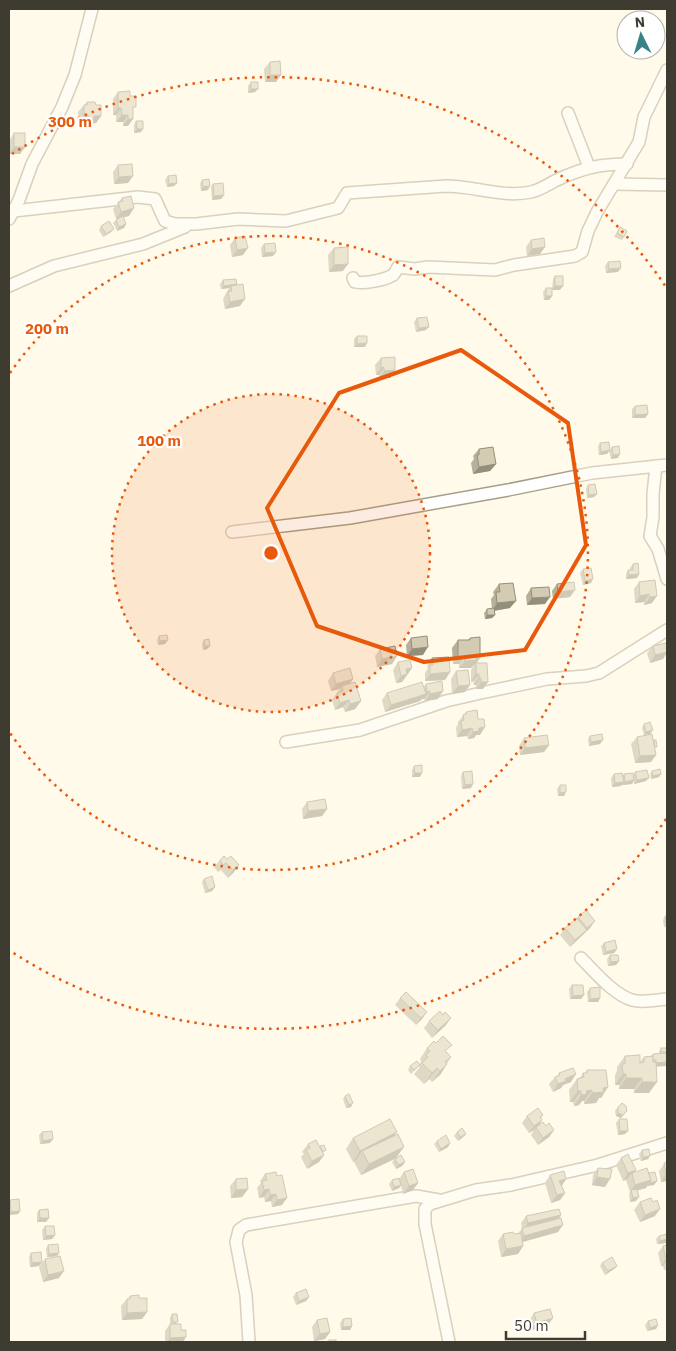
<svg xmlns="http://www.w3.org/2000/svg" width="676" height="1351" font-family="'IBM Plex Sans',sans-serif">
<rect width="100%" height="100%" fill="#fffaea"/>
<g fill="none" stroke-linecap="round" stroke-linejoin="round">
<g stroke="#a79f87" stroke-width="14">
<g id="street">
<path d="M 568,113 L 589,167"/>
<path d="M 615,184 L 667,185"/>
<path d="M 14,211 L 138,197 L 155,199 L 165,221 L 175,224 L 196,224 L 238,219 L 286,221 L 338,208 L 347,193 L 446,186 C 475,186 502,198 531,192 C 541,190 550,183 559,179 C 583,168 600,164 627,164"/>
<path d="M 9,219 L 19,200 L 32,164 L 62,107 L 75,75 L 92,9"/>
<path d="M 353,278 L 355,282 C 364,284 385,280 393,275 C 394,274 397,269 398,267 L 415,269 L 428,267 L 495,270 L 514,265 L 575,256 L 582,252 L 588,231 L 597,212 L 639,142 L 644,117 L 667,70"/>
<path d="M 9,286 L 54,266 L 143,244 L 185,227"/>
<path d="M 656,466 L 653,494 L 653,517 L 650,536 L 658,549 L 667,579"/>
<path d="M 232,532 L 350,518 L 508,490 L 592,473 L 667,465"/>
<path d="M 286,742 L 360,730 L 446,701 L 481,693 L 547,679 L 586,676 L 599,673 L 667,630"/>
<path d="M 581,958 C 594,971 614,995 632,1000 C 642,1003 657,1000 667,999"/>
<path d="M 249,1342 L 246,1295 L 236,1242 L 239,1230 L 246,1225 L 416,1196 L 439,1200"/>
<path d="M 449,1342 L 425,1224 L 425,1209 L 430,1204 L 476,1190 L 511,1185 L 598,1165 L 667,1143"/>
</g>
</g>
<use href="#street" stroke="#fff" stroke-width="11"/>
</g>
<g fill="#b6af99">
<path d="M 270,62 L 276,82 L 265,82 L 264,69 Z"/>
<path d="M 251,82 L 255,92 L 248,93 L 248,86 Z"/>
<path d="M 118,92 L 130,96 L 133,111 L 128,126 L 123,126 L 123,122 L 116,122 L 116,115 L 113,115 L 113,99 Z"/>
<path d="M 87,102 L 96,105 L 101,116 L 96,123 L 91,124 L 89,126 L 84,126 L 84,124 L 79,124 L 78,112 L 84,105 L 85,105 Z"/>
<path d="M 136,121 L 141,132 L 134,133 L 134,125 Z"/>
<path d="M 14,133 L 25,147 L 20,154 L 9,154 L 9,141 Z"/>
<path d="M 118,165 L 128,183 L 114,184 L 113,172 Z"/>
<path d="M 168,176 L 177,183 L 174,186 L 167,187 L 165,180 Z"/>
<path d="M 202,180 L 208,190 L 201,191 L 200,184 Z"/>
<path d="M 213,184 L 224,195 L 221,199 L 212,200 L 211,187 Z"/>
<path d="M 122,198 L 129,216 L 123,217 L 126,224 L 124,228 L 117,231 L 113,223 L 116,220 L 119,218 L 116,219 L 113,209 Z"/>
<path d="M 101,226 L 111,232 L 103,237 L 99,230 Z"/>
<path d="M 620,227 L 624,237 L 622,240 L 614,237 Z"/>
<path d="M 235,238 L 243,255 L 232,257 L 230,245 Z"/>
<path d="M 531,240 L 540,254 L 527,256 L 526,247 Z"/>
<path d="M 264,244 L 273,256 L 262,257 L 261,248 Z"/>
<path d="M 334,248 L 343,271 L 329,272 L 328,255 Z"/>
<path d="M 608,262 L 618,272 L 606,273 L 605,266 Z"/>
<path d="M 555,276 L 560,290 L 552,290 L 553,279 Z"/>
<path d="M 223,280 L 237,284 L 240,306 L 225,309 L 223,299 L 229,288 L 221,289 L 220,284 Z"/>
<path d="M 546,288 L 552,296 L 549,300 L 544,300 L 543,292 Z"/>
<path d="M 417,318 L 426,330 L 416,332 L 414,322 Z"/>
<path d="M 357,336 L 365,347 L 354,347 L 354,339 Z"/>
<path d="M 381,358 L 395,370 L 390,378 L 379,378 L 379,375 L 376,375 L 375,365 Z"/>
<path d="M 635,406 L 648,414 L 645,418 L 632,418 L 632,409 Z"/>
<path d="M 600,443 L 610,450 L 612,447 L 618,458 L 611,459 L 609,451 L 607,454 L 599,455 L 598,447 Z"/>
<path d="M 479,449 L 496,464 L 490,471 L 473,474 L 471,463 L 474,459 L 473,456 Z"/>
<path d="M 588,485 L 597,494 L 594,497 L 587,498 L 586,489 Z"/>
<path d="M 633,564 L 639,574 L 637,578 L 626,579 L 626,574 L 628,570 L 630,570 L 630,568 Z"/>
<path d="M 583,569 L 591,583 L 583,585 L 580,573 Z"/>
<path d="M 655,580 L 652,603 L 644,605 L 644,602 L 635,603 L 634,589 L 639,582 Z"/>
<path d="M 499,584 L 510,608 L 494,611 L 495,615 L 492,618 L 485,619 L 484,613 L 487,609 L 492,609 L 491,599 L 494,595 L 493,592 Z"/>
<path d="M 557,584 L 570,597 L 553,599 L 552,591 Z"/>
<path d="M 531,588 L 545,604 L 527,605 L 526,596 Z"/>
<path d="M 159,636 L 165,644 L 158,645 L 157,640 Z"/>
<path d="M 411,638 L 423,655 L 407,656 L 406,645 Z"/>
<path d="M 470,638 L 477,663 L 487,663 L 483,689 L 476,689 L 476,685 L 474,685 L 473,681 L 471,682 L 471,670 L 474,665 L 473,665 L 471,668 L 459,668 L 459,664 L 453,664 L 452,648 L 458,640 L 468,640 Z"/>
<path d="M 204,640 L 210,646 L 207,649 L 203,650 L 202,644 Z"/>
<path d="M 653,646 L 667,650 L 667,653 L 663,659 L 650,663 L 647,653 Z"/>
<path d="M 380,649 L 397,656 L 392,664 L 377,667 L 375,656 Z"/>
<path d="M 432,658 L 450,672 L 445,680 L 425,681 L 425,673 L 428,668 L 427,666 Z"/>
<path d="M 398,662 L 412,668 L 402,682 L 396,683 L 393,670 Z"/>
<path d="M 456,671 L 465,692 L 452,694 L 451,679 Z"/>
<path d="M 333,673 L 353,679 L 350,684 L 361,701 L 355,709 L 345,712 L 343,707 L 335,710 L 332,700 L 340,689 L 331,691 L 328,681 Z"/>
<path d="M 426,684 L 438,699 L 425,701 L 424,699 L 422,699 L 420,701 L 385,712 L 382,700 L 387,693 L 423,687 Z"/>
<path d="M 466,712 L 480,735 L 476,735 L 474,738 L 468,739 L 467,736 L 457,737 L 456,728 L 458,724 L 458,722 Z"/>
<path d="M 644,724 L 650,734 L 644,735 L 642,728 Z"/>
<path d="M 590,736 L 600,744 L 589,746 L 588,739 Z"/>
<path d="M 637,737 L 655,750 L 656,755 L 651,762 L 635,763 L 631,744 Z"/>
<path d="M 524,738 L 549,745 L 544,752 L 520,755 L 519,746 Z"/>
<path d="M 414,766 L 420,777 L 412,777 L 412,770 Z"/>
<path d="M 652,771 L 661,774 L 659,777 L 651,779 L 650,774 Z"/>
<path d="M 463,772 L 471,788 L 462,789 L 461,776 Z"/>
<path d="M 635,772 L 646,781 L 634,784 L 634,781 L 632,784 L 622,785 L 622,784 L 621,786 L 612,787 L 611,778 L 614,774 L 623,775 L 624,774 L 633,775 Z"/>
<path d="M 560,785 L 564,796 L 558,796 L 557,789 Z"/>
<path d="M 307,802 L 327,809 L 322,816 L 303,819 L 302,809 Z"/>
<path d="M 227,859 L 234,872 L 228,878 L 221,870 L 218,872 L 214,867 L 220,860 Z"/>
<path d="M 204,879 L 215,887 L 212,891 L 205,893 L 202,882 Z"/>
<path d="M 586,910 L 590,928 L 570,947 L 560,935 L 565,928 Z"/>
<path d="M 665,916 L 667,927 L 664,927 L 663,920 Z"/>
<path d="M 604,943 L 617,949 L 614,953 L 603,955 L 601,946 Z"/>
<path d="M 610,955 L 619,961 L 616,965 L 608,966 L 607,959 Z"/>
<path d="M 572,985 L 584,995 L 581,999 L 570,999 L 569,989 Z"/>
<path d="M 590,988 L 600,998 L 598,1002 L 588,1002 L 587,992 Z"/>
<path d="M 400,998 L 422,1019 L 416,1025 L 395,1005 Z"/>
<path d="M 429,1021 L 446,1025 L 432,1038 L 424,1028 Z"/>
<path d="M 427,1048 L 447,1052 L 451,1057 L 440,1075 L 432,1082 L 429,1079 L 424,1084 L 414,1074 L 420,1067 L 419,1066 L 411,1074 L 408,1070 L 410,1066 L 420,1064 L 421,1061 L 420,1059 Z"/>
<path d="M 661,1048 L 667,1052 L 666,1053 L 667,1053 L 667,1063 L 666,1066 L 657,1066 L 649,1093 L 634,1093 L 634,1089 L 619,1089 L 619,1085 L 615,1085 L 615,1075 L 617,1071 L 617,1067 L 625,1056 L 640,1062 L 644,1057 L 651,1056 L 653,1054 L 659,1054 L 659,1052 Z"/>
<path d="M 587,1070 L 608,1087 L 601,1098 L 599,1098 L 596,1103 L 584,1104 L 584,1101 L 582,1101 L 579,1105 L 574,1106 L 573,1102 L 570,1102 L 569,1090 L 577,1079 L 580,1078 L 583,1073 L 585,1073 Z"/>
<path d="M 559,1073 L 571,1082 L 563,1085 L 561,1088 L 553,1092 L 549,1084 L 555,1077 L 558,1076 Z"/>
<path d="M 345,1096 L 351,1107 L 346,1108 L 343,1099 Z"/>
<path d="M 618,1107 L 627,1111 L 621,1118 L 616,1116 L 615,1111 Z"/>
<path d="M 543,1115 L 541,1118 L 542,1120 L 539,1125 L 546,1126 L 554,1130 L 549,1137 L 538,1145 L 531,1135 L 534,1130 L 529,1133 L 522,1123 L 527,1116 Z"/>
<path d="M 619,1119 L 625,1134 L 618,1135 L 616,1123 Z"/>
<path d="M 42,1132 L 50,1143 L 40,1144 L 39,1135 Z"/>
<path d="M 457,1132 L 466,1134 L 463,1137 L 458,1141 L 454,1136 Z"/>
<path d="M 394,1136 L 397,1158 L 405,1162 L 402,1166 L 396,1169 L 392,1162 L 395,1159 L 361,1175 L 354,1162 L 356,1160 L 353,1162 L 346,1149 L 353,1138 Z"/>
<path d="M 437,1141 L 450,1143 L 448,1147 L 439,1152 L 434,1144 Z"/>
<path d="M 308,1144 L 320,1146 L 324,1155 L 319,1162 L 307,1169 L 301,1157 L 304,1154 L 302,1152 Z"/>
<path d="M 642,1150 L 650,1156 L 648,1159 L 641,1161 L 639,1154 Z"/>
<path d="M 621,1158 L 635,1172 L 649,1173 L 657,1181 L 654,1185 L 647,1186 L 646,1188 L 638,1190 L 636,1201 L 630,1202 L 629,1194 L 630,1192 L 626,1180 L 627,1179 L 623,1181 L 616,1165 Z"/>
<path d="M 667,1160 L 667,1181 L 661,1182 L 659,1171 Z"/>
<path d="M 598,1168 L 605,1187 L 592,1185 L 593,1175 Z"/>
<path d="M 404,1172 L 418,1183 L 413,1190 L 403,1194 L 401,1186 L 399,1188 L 392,1191 L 389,1184 L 392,1180 L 399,1179 Z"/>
<path d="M 265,1174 L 282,1205 L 272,1207 L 271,1201 L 265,1202 L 264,1197 L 259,1198 L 257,1188 L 261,1183 L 260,1181 Z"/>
<path d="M 550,1175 L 566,1179 L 562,1186 L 565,1193 L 560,1200 L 551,1203 L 545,1183 Z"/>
<path d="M 236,1179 L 248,1189 L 242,1197 L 231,1198 L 230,1186 Z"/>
<path d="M 10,1200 L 20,1211 L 18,1214 L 9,1215 L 9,1201 Z"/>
<path d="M 640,1202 L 655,1216 L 640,1222 L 634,1210 Z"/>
<path d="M 39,1210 L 49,1218 L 46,1222 L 37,1222 L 37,1213 Z"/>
<path d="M 561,1215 L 559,1218 L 558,1232 L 522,1242 L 523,1246 L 518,1254 L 501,1257 L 498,1241 L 503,1234 L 518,1234 L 522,1228 L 521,1223 L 526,1216 Z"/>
<path d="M 45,1226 L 55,1235 L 52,1239 L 43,1240 L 42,1230 Z"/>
<path d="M 667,1234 L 667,1241 L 666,1243 L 657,1244 L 656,1239 L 659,1236 Z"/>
<path d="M 48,1245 L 59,1253 L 57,1256 L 47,1257 L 46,1249 Z"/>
<path d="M 667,1245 L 667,1269 L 664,1270 L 663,1266 L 661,1266 L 658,1253 L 663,1246 Z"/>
<path d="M 31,1253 L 42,1262 L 39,1266 L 30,1267 L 29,1257 Z"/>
<path d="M 45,1259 L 59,1278 L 43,1282 L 39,1267 Z"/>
<path d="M 602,1263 L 617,1266 L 614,1269 L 605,1275 L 600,1266 Z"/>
<path d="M 296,1293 L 309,1297 L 306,1301 L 296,1305 L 293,1297 Z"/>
<path d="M 130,1296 L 139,1298 L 147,1312 L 142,1319 L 122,1320 L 121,1306 L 127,1299 L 128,1299 Z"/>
<path d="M 534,1313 L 548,1325 L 532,1330 L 529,1321 Z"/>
<path d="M 172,1314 L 177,1324 L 181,1330 L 183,1342 L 165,1342 L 165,1331 L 170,1324 L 170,1318 Z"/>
<path d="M 343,1319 L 352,1326 L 350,1330 L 341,1330 L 340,1323 Z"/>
<path d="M 317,1320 L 330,1332 L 325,1339 L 314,1341 L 312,1327 Z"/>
<path d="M 648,1321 L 658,1325 L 656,1329 L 647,1331 L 645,1325 Z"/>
</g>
<g fill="#948f7d">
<path d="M 270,75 L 281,75 L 276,82 L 265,82 Z"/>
<path d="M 251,89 L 258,89 L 255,92 L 248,93 Z"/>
<path d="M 118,108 L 121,108 L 116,115 L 113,115 Z"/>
<path d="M 122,115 L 128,115 L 123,122 L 116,122 Z"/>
<path d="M 84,116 L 89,116 L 84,124 L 79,124 Z"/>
<path d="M 94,116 L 101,116 L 96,123 L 91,124 L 89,126 L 84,126 L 89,119 Z"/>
<path d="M 128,119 L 133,119 L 128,126 L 123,126 Z"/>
<path d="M 137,129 L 143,129 L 141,132 L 134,133 Z"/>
<path d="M 14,147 L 25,147 L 20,154 L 9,154 Z"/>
<path d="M 133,176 L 128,183 L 114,184 L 119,177 Z"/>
<path d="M 177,183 L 174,186 L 167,187 L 169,184 Z"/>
<path d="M 210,186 L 208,190 L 201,191 L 203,187 Z"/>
<path d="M 224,195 L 221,199 L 212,200 L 214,196 Z"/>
<path d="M 134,208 L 129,216 L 116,219 L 121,212 Z"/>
<path d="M 126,224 L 124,228 L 117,231 L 119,227 Z"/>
<path d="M 114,229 L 111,232 L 103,237 L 106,234 Z"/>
<path d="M 545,247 L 540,254 L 527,256 L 532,249 Z"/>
<path d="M 248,248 L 243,255 L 232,257 L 237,250 Z"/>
<path d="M 276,252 L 273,256 L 262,257 L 265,253 Z"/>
<path d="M 348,264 L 343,271 L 329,272 L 334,265 Z"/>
<path d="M 621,268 L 618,272 L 606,273 L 609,269 Z"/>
<path d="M 237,284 L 234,288 L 231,286 L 229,288 L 221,289 L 224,286 Z"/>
<path d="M 555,286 L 563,286 L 560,290 L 552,290 Z"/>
<path d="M 546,296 L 552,296 L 549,300 L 544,300 Z"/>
<path d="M 245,299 L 240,306 L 225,309 L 230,302 Z"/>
<path d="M 429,327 L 426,330 L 416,332 L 419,328 Z"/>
<path d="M 367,343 L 365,347 L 354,347 L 357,344 Z"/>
<path d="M 384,367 L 379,375 L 376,375 L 381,368 Z"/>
<path d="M 395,370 L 390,378 L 379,378 L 384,371 Z"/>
<path d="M 648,414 L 645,418 L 632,418 L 635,415 Z"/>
<path d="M 610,450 L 607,454 L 599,455 L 601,452 Z"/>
<path d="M 620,454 L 618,458 L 611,459 L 613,455 Z"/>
<path d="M 496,464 L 490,471 L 473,474 L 479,467 Z"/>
<path d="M 597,494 L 594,497 L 587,498 L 589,495 Z"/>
<path d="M 639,574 L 637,578 L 626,579 L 629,575 Z"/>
<path d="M 593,579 L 591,583 L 583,585 L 585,581 Z"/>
<path d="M 575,590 L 570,597 L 553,599 L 558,592 Z"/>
<path d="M 649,594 L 644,602 L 635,603 L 640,596 Z"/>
<path d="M 657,596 L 652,603 L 644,605 L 650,597 Z"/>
<path d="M 550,597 L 545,604 L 527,605 L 532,598 Z"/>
<path d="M 516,601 L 510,608 L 492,611 L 497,603 Z"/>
<path d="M 487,615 L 495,615 L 492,618 L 485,619 Z"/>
<path d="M 168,640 L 165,644 L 158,645 L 160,641 Z"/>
<path d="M 205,646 L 210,646 L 207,649 L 203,650 Z"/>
<path d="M 428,647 L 423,655 L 407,656 L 412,649 Z"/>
<path d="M 667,652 L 663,659 L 650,663 L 655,655 Z"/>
<path d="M 397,656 L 392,664 L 377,667 L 382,659 Z"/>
<path d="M 458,657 L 464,657 L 459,664 L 453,664 Z"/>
<path d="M 476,658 L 480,658 L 476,664 L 476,663 L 471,668 L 459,668 L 465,661 Z"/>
<path d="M 412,668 L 402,682 L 396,683 L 406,669 Z"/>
<path d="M 450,672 L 445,680 L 425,681 L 430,674 Z"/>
<path d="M 476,674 L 479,674 L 473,681 L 471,682 Z"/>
<path d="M 479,678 L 481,678 L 476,685 L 474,685 Z"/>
<path d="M 353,679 L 348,686 L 342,686 L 340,689 L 331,691 L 336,684 Z"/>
<path d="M 481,682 L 488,682 L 483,689 L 476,689 Z"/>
<path d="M 470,685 L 465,692 L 452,694 L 458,686 Z"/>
<path d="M 430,691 L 424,699 L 422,699 L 427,692 Z"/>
<path d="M 443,691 L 438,699 L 425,701 L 430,694 Z"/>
<path d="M 426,694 L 420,701 L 385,712 L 391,705 Z"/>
<path d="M 349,700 L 343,707 L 335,710 L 340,703 Z"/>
<path d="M 361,701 L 355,709 L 345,712 L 350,704 Z"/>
<path d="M 485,727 L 480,735 L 476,735 L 474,738 L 468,739 L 473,732 L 479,728 Z"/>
<path d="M 472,728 L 467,736 L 457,737 L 462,730 Z"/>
<path d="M 653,730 L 650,734 L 644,735 L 646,732 Z"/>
<path d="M 603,740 L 600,744 L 589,746 L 591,742 Z"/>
<path d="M 549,745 L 544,752 L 520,755 L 525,748 Z"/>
<path d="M 656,755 L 651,762 L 635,763 L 640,756 Z"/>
<path d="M 415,773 L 422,773 L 420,777 L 412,777 Z"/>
<path d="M 661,774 L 659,777 L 651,779 L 653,776 Z"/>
<path d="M 649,778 L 646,781 L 634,784 L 637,780 Z"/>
<path d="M 634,780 L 632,784 L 622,785 L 625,782 Z"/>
<path d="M 624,782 L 621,786 L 612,787 L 615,783 Z"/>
<path d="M 473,784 L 471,788 L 462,789 L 465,785 Z"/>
<path d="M 566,792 L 564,796 L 558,796 L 560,793 Z"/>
<path d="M 327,809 L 322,816 L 303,819 L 308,811 Z"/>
<path d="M 239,865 L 234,872 L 228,878 L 233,870 Z"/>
<path d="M 215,887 L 212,891 L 205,893 L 208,890 Z"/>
<path d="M 595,921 L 590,928 L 570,947 L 575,940 L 584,932 L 587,928 Z"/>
<path d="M 617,949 L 614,953 L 603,955 L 606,952 Z"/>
<path d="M 619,961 L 616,965 L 608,966 L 611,962 Z"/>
<path d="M 584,995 L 581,999 L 570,999 L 573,996 Z"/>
<path d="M 600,998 L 598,1002 L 588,1002 L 590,999 Z"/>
<path d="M 427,1012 L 422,1019 L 416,1025 L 421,1018 Z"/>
<path d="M 451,1018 L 446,1025 L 432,1038 L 438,1030 Z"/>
<path d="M 667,1062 L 666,1066 L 653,1067 L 656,1063 Z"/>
<path d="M 447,1064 L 440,1075 L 432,1082 L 440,1071 Z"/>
<path d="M 437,1068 L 429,1079 L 424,1084 L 432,1073 Z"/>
<path d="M 576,1074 L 571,1082 L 563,1085 L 561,1088 L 553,1092 L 558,1084 L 565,1079 Z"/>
<path d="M 623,1074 L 626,1074 L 619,1085 L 615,1085 Z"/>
<path d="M 626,1078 L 642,1078 L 634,1089 L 619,1089 Z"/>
<path d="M 642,1082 L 657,1082 L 649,1093 L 634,1093 Z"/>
<path d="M 608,1087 L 601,1098 L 599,1098 L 596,1103 L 584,1104 L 592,1093 L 603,1088 Z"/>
<path d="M 592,1090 L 584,1101 L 582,1101 L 579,1105 L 574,1106 L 581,1095 L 586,1091 Z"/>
<path d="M 578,1091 L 581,1091 L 573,1102 L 570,1102 Z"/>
<path d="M 353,1103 L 351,1107 L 346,1108 L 349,1105 Z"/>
<path d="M 627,1111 L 621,1118 L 616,1116 L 618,1113 Z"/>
<path d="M 542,1120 L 537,1128 L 536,1127 L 534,1130 L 529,1133 L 534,1126 Z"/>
<path d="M 554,1130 L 549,1137 L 538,1145 L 543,1138 Z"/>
<path d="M 620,1131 L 628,1131 L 625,1134 L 618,1135 Z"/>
<path d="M 397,1132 L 389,1143 L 362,1151 L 356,1160 L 353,1162 L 360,1151 Z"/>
<path d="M 466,1134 L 463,1137 L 458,1141 L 460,1137 Z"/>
<path d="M 53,1139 L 50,1143 L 40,1144 L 43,1141 Z"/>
<path d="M 450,1143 L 448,1147 L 439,1152 L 441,1149 Z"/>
<path d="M 404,1147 L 396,1158 L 361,1175 L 369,1164 Z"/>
<path d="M 324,1155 L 319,1162 L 307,1169 L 312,1161 Z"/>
<path d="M 650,1156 L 648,1159 L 641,1161 L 643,1157 Z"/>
<path d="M 405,1162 L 402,1166 L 396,1169 L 398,1165 Z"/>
<path d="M 636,1170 L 632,1175 L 632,1173 L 627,1179 L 623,1181 L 628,1173 Z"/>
<path d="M 666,1174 L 667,1174 L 667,1181 L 661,1182 Z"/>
<path d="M 597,1177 L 610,1179 L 605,1187 L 592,1185 Z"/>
<path d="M 566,1179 L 561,1186 L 559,1181 Z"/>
<path d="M 651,1180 L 646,1188 L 632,1192 L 631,1190 L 635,1185 Z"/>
<path d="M 657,1181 L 654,1185 L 647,1186 L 650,1183 Z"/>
<path d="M 418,1183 L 413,1190 L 403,1194 L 409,1186 Z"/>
<path d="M 401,1185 L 399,1188 L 392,1191 L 394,1187 Z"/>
<path d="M 248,1189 L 242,1197 L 231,1198 L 236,1190 Z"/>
<path d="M 269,1189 L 264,1197 L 259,1198 L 264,1190 Z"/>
<path d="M 565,1193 L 560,1200 L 551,1203 L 557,1195 Z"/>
<path d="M 276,1194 L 271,1201 L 265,1202 L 270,1195 Z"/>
<path d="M 639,1197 L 636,1201 L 630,1202 L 633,1198 Z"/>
<path d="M 287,1198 L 282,1205 L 272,1207 L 277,1200 Z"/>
<path d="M 660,1209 L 655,1216 L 640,1222 L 645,1215 Z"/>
<path d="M 20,1211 L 18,1214 L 9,1215 L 11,1212 Z"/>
<path d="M 561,1215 L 556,1223 L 523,1230 L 528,1223 Z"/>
<path d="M 40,1218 L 49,1218 L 46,1222 L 37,1222 Z"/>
<path d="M 563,1225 L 558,1232 L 519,1243 L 524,1236 Z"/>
<path d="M 55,1235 L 52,1239 L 43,1240 L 46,1236 Z"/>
<path d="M 667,1239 L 666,1243 L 657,1244 L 660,1241 Z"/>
<path d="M 523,1246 L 518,1254 L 501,1257 L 506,1249 Z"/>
<path d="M 59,1253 L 57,1256 L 47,1257 L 49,1254 Z"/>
<path d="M 666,1259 L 667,1259 L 667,1260 L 663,1266 L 661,1266 Z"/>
<path d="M 42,1262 L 39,1266 L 30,1267 L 32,1263 Z"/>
<path d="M 617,1266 L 614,1269 L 605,1275 L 608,1271 Z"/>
<path d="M 64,1271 L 59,1278 L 43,1282 L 48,1275 Z"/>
<path d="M 309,1297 L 306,1301 L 296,1305 L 299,1301 Z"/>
<path d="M 147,1312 L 142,1319 L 122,1320 L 127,1313 Z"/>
<path d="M 553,1318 L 548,1325 L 532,1330 L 537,1323 Z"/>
<path d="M 658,1325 L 656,1329 L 647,1331 L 650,1328 Z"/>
<path d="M 352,1326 L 350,1330 L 341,1330 L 343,1327 Z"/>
<path d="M 330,1332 L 325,1339 L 314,1341 L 320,1334 Z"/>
<path d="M 186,1337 L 183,1342 L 167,1342 L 170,1338 Z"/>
</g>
<g fill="#d4ccb2" stroke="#948f7d">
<path d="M 280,61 L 281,75 L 270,75 L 270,62 Z"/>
<rect x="251" y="82" width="7" height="7"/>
<path d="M 130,91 L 130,96 L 136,96 L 136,107 L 133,107 L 133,119 L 128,119 L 128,115 L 122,115 L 121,108 L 118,108 L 118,92 Z"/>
<path d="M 87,102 L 95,102 L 96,105 L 101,105 L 101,116 L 94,116 L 94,119 L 89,119 L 89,116 L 84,116 L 84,105 L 87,105 Z"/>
<path d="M 136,121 L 143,121 L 143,129 L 137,129 Z"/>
<rect x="14" y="133" width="11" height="14"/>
<path d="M 132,164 L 133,176 L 119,177 L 118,165 Z"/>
<path d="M 176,175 L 177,183 L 169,184 L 168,176 Z"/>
<path d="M 209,179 L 210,186 L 203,187 L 202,180 Z"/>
<path d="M 223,183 L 224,195 L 214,196 L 213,184 Z"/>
<path d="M 131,196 L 134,208 L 121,212 L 118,202 L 123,201 L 122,198 Z"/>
<path d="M 123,216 L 126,224 L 119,227 L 116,220 Z"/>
<path d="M 109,221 L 114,229 L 106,234 L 101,226 Z"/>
<path d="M 620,227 L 627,231 L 624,237 L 617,233 Z"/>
<path d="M 245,236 L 248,248 L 237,250 L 235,238 Z"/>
<path d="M 544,238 L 545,247 L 532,249 L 531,240 Z"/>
<path d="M 275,243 L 276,252 L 265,253 L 264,244 Z"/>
<path d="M 348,247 L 348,264 L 334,265 L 334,248 Z"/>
<path d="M 620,261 L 621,268 L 609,269 L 608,262 Z"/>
<rect x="555" y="276" width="8" height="10"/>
<path d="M 236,279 L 237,284 L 224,286 L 223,280 Z"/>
<path d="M 243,284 L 245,299 L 230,302 L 228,292 L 232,291 L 231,286 Z"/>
<rect x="546" y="288" width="6" height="8"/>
<path d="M 427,317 L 429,327 L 419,328 L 417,318 Z"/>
<path d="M 357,336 L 367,336 L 367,343 L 357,344 Z"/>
<path d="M 395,357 L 395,370 L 384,371 L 384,367 L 381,368 L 381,358 Z"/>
<path d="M 647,405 L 648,414 L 635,415 L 635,406 Z"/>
<path d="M 609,442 L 610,450 L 601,452 L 600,443 Z"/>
<path d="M 619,446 L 620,454 L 613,455 L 612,447 Z"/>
<path d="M 493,447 L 496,464 L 479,467 L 477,455 L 479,455 L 479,449 Z"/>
<path d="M 595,484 L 597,494 L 589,495 L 588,485 Z"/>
<path d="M 638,563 L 639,574 L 629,575 L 628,570 L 633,570 L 633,564 Z"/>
<path d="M 591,568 L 593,579 L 585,581 L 583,569 Z"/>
<path d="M 655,580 L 657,596 L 650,597 L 649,594 L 640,596 L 639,582 Z"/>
<path d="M 574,582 L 575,590 L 558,592 L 557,584 Z"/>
<path d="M 513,583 L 516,601 L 497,603 L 496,592 L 500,592 L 499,584 Z"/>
<path d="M 549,587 L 550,597 L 532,598 L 531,588 Z"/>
<path d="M 494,608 L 495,615 L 487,615 L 487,609 Z"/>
<path d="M 167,635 L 168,640 L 160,641 L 159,636 Z"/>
<path d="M 427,636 L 428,647 L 412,649 L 411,638 Z"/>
<path d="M 480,637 L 480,658 L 476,658 L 476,660 L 465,661 L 464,657 L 458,657 L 458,640 L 470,640 L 470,638 Z"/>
<path d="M 209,639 L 210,646 L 205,646 L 204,640 Z"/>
<path d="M 666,643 L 667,652 L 655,655 L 653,646 Z"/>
<path d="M 395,646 L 397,656 L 382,659 L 380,649 Z"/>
<path d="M 449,657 L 450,672 L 430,674 L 430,665 L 433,665 L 432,658 Z"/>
<path d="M 410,660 L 412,668 L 406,669 L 407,674 L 401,676 L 398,662 Z"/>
<path d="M 476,663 L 487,663 L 488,682 L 481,682 L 481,678 L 479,678 L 479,674 L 476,674 Z"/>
<path d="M 350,668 L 353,679 L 336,684 L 333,673 Z"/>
<path d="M 468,670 L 470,685 L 458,686 L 456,671 Z"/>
<path d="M 442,681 L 443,691 L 430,694 L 430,691 L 427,692 L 426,684 Z"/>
<path d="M 355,682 L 361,701 L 350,704 L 349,700 L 340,703 L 337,693 L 343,691 L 342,686 Z"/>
<path d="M 422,682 L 426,694 L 391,705 L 387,693 Z"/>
<path d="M 477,710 L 478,719 L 484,719 L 485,727 L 479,728 L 479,731 L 473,732 L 472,728 L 462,730 L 461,721 L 464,720 L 463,715 L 466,714 L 466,712 Z"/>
<path d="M 650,722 L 653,730 L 646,732 L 644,724 Z"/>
<path d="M 602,734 L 603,740 L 591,742 L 590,736 Z"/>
<path d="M 652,734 L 656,755 L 640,756 L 637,737 Z"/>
<path d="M 547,735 L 549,745 L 525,748 L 524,738 Z"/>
<path d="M 654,740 L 656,740 L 657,747 L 655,747 Z"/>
<path d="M 422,765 L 422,773 L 415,773 L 414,766 Z"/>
<path d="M 660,769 L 661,774 L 653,776 L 652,771 Z"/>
<path d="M 647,770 L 649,778 L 637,780 L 635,772 Z"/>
<path d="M 472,771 L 473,784 L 465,785 L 463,772 Z"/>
<path d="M 622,773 L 624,782 L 615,783 L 614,774 Z"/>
<path d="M 633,773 L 634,780 L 625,782 L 624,774 Z"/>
<path d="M 560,785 L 566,785 L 566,792 L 560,793 Z"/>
<path d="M 325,799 L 327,809 L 308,811 L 307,802 Z"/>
<path d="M 224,856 L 227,859 L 231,856 L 239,865 L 233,870 L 226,863 L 223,865 L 220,860 Z"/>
<path d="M 212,876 L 215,887 L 208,890 L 204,879 Z"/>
<path d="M 586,910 L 595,921 L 587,928 L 578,917 Z"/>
<path d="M 665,916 L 667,916 L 667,923 L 666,923 Z"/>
<path d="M 577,918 L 587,930 L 575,940 L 565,928 Z"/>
<path d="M 615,940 L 617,949 L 606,952 L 604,943 Z"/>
<path d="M 610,955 L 618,955 L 619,961 L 611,962 Z"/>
<path d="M 572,985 L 583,985 L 584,995 L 573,996 Z"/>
<path d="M 600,987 L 600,998 L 590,999 L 590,988 Z"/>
<path d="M 406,992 L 427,1012 L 421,1018 L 400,998 Z"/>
<path d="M 440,1011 L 443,1015 L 445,1012 L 451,1018 L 438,1030 L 429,1021 Z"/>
<path d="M 443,1036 L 452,1045 L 445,1051 L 451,1057 L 445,1062 L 447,1064 L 440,1071 L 437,1068 L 432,1073 L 422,1063 L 428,1057 L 426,1055 L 430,1051 L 427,1048 L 434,1041 L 436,1043 Z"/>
<rect x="661" y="1048" width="6" height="4"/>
<path d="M 667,1053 L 667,1062 L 656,1063 L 656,1060 L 653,1060 L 653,1054 Z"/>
<path d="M 640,1055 L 640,1063 L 644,1062 L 644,1057 L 653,1056 L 653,1062 L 656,1062 L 657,1082 L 642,1082 L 642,1078 L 626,1078 L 626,1074 L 623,1074 L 622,1064 L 625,1064 L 625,1056 Z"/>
<path d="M 417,1061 L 420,1065 L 414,1070 L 410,1066 Z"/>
<path d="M 573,1068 L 576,1074 L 565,1079 L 566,1081 L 558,1084 L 555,1077 L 560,1075 L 559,1073 Z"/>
<path d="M 587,1070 L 606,1070 L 608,1087 L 603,1088 L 604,1092 L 592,1093 L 592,1090 L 586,1091 L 587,1094 L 581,1095 L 581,1091 L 578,1091 L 577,1079 L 584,1077 L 583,1073 L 587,1073 Z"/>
<path d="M 349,1094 L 353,1103 L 349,1105 L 345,1096 Z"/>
<path d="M 622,1103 L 626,1106 L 627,1111 L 623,1115 L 618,1113 L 618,1107 Z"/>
<path d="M 538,1108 L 543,1115 L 540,1117 L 542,1120 L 534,1126 L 527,1116 Z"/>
<path d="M 390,1119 L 397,1132 L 360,1151 L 353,1138 Z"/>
<path d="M 619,1119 L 627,1119 L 628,1131 L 620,1131 Z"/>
<path d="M 543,1122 L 546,1126 L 549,1123 L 554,1130 L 543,1138 L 536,1127 Z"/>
<path d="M 462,1128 L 466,1134 L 460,1137 L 457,1132 Z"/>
<path d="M 52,1131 L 53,1139 L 43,1141 L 42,1132 Z"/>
<path d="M 398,1134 L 404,1147 L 369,1164 L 362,1151 Z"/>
<path d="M 446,1135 L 450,1143 L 441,1149 L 437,1141 Z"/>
<path d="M 316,1140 L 324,1155 L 312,1161 L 306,1150 L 310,1148 L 308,1144 Z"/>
<path d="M 324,1145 L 326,1150 L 323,1152 L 320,1146 Z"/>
<path d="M 649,1149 L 650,1156 L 643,1157 L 642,1150 Z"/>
<path d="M 628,1154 L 636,1170 L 628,1173 L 621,1158 Z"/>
<path d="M 401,1155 L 405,1162 L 398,1165 L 395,1159 Z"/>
<path d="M 664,1163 L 667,1163 L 667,1174 L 666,1174 Z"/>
<path d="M 598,1168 L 612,1169 L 610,1179 L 597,1177 Z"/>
<path d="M 647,1168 L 651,1180 L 635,1185 L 632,1173 Z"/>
<path d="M 413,1169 L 418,1183 L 409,1186 L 404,1172 Z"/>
<path d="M 564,1171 L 566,1179 L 559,1181 L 565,1193 L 557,1195 L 550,1175 Z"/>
<path d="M 276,1172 L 277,1176 L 282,1175 L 287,1198 L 277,1200 L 276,1194 L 270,1195 L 269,1189 L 264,1190 L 262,1181 L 267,1180 L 265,1174 Z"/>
<path d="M 655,1172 L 657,1181 L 650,1183 L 651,1180 L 649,1173 Z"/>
<path d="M 247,1178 L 248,1189 L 236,1190 L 236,1179 Z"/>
<path d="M 399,1178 L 401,1185 L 394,1187 L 392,1180 Z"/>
<path d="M 637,1189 L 639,1197 L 633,1198 L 631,1190 Z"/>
<path d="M 651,1198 L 653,1202 L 657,1200 L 660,1209 L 645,1215 L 640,1202 Z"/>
<path d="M 19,1199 L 20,1211 L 11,1212 L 10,1200 Z"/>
<path d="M 48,1209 L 49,1218 L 40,1218 L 39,1210 Z"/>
<path d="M 559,1209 L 561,1215 L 528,1223 L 526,1216 Z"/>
<path d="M 561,1218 L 563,1225 L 524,1236 L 522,1228 Z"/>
<path d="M 45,1226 L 54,1226 L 55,1235 L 46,1236 Z"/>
<path d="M 513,1232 L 514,1234 L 521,1233 L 523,1246 L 506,1249 L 503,1234 Z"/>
<path d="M 667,1234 L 667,1239 L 660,1241 L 659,1236 Z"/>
<path d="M 58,1244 L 59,1253 L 49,1254 L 48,1245 Z"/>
<path d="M 667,1245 L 667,1259 L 666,1259 L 663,1246 Z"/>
<path d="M 41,1252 L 42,1262 L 32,1263 L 31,1253 Z"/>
<path d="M 60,1256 L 64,1271 L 48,1275 L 45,1259 Z"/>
<path d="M 612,1257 L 617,1266 L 608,1271 L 602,1263 Z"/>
<path d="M 306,1289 L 309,1297 L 299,1301 L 296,1293 Z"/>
<path d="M 139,1295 L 139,1298 L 147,1298 L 147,1312 L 127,1313 L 127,1299 L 130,1299 L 130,1296 Z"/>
<path d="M 550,1309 L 553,1318 L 537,1323 L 534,1313 Z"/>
<path d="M 172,1314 L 177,1314 L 178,1322 L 173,1322 Z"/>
<path d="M 327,1318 L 330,1332 L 320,1334 L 317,1320 Z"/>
<path d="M 351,1318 L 352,1326 L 343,1327 L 343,1319 Z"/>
<path d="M 656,1319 L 658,1325 L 650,1328 L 648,1321 Z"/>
<path d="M 170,1324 L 181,1324 L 181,1330 L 186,1330 L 186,1337 L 170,1338 Z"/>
<rect x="329" y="1340" width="7" height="2"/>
</g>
<path d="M0 0H676V1351H0ZM 461,350 L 568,423 L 586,545 L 525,650 L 424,662 L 317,626 L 267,508 L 339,393 Z" fill="#fffaea" fill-opacity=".55" fill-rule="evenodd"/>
<path fill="none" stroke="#e8590c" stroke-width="4" stroke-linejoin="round" d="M 461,350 L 568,423 L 586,545 L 525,650 L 424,662 L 317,626 L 267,508 L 339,393 Z"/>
<circle cx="271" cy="553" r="159" fill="#e8590c" fill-opacity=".12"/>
<g fill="none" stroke="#e8590c" stroke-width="2.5" stroke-dasharray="2.5 5">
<circle cx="271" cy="553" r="159"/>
<path d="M10 373A317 317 0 1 1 10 733"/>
<path d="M666 819A476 476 0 0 1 12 952M12 154A476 476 0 0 1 666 287"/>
</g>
<circle cx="271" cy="553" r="8" fill="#e8590c" stroke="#fff" stroke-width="2.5"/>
<g font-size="15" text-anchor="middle" font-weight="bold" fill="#e8590c" stroke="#fff" stroke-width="4.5" stroke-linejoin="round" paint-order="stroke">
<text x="70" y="127">300 m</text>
<text x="47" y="334">200 m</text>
<text x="159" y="446">100 m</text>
</g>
<rect width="676" height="1351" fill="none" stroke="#3e3b30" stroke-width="20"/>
<g transform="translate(641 35) rotate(355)"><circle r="24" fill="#ffffff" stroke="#b2b1ac"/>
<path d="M0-4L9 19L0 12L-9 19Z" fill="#3a8288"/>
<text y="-8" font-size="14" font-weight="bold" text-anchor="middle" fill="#3e3b30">N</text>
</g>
<path d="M506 1331v8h79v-8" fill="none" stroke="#3e3b30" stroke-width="2.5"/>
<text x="514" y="1331" font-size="15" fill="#3e3b30" stroke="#ffffff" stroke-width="4" paint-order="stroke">50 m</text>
</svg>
